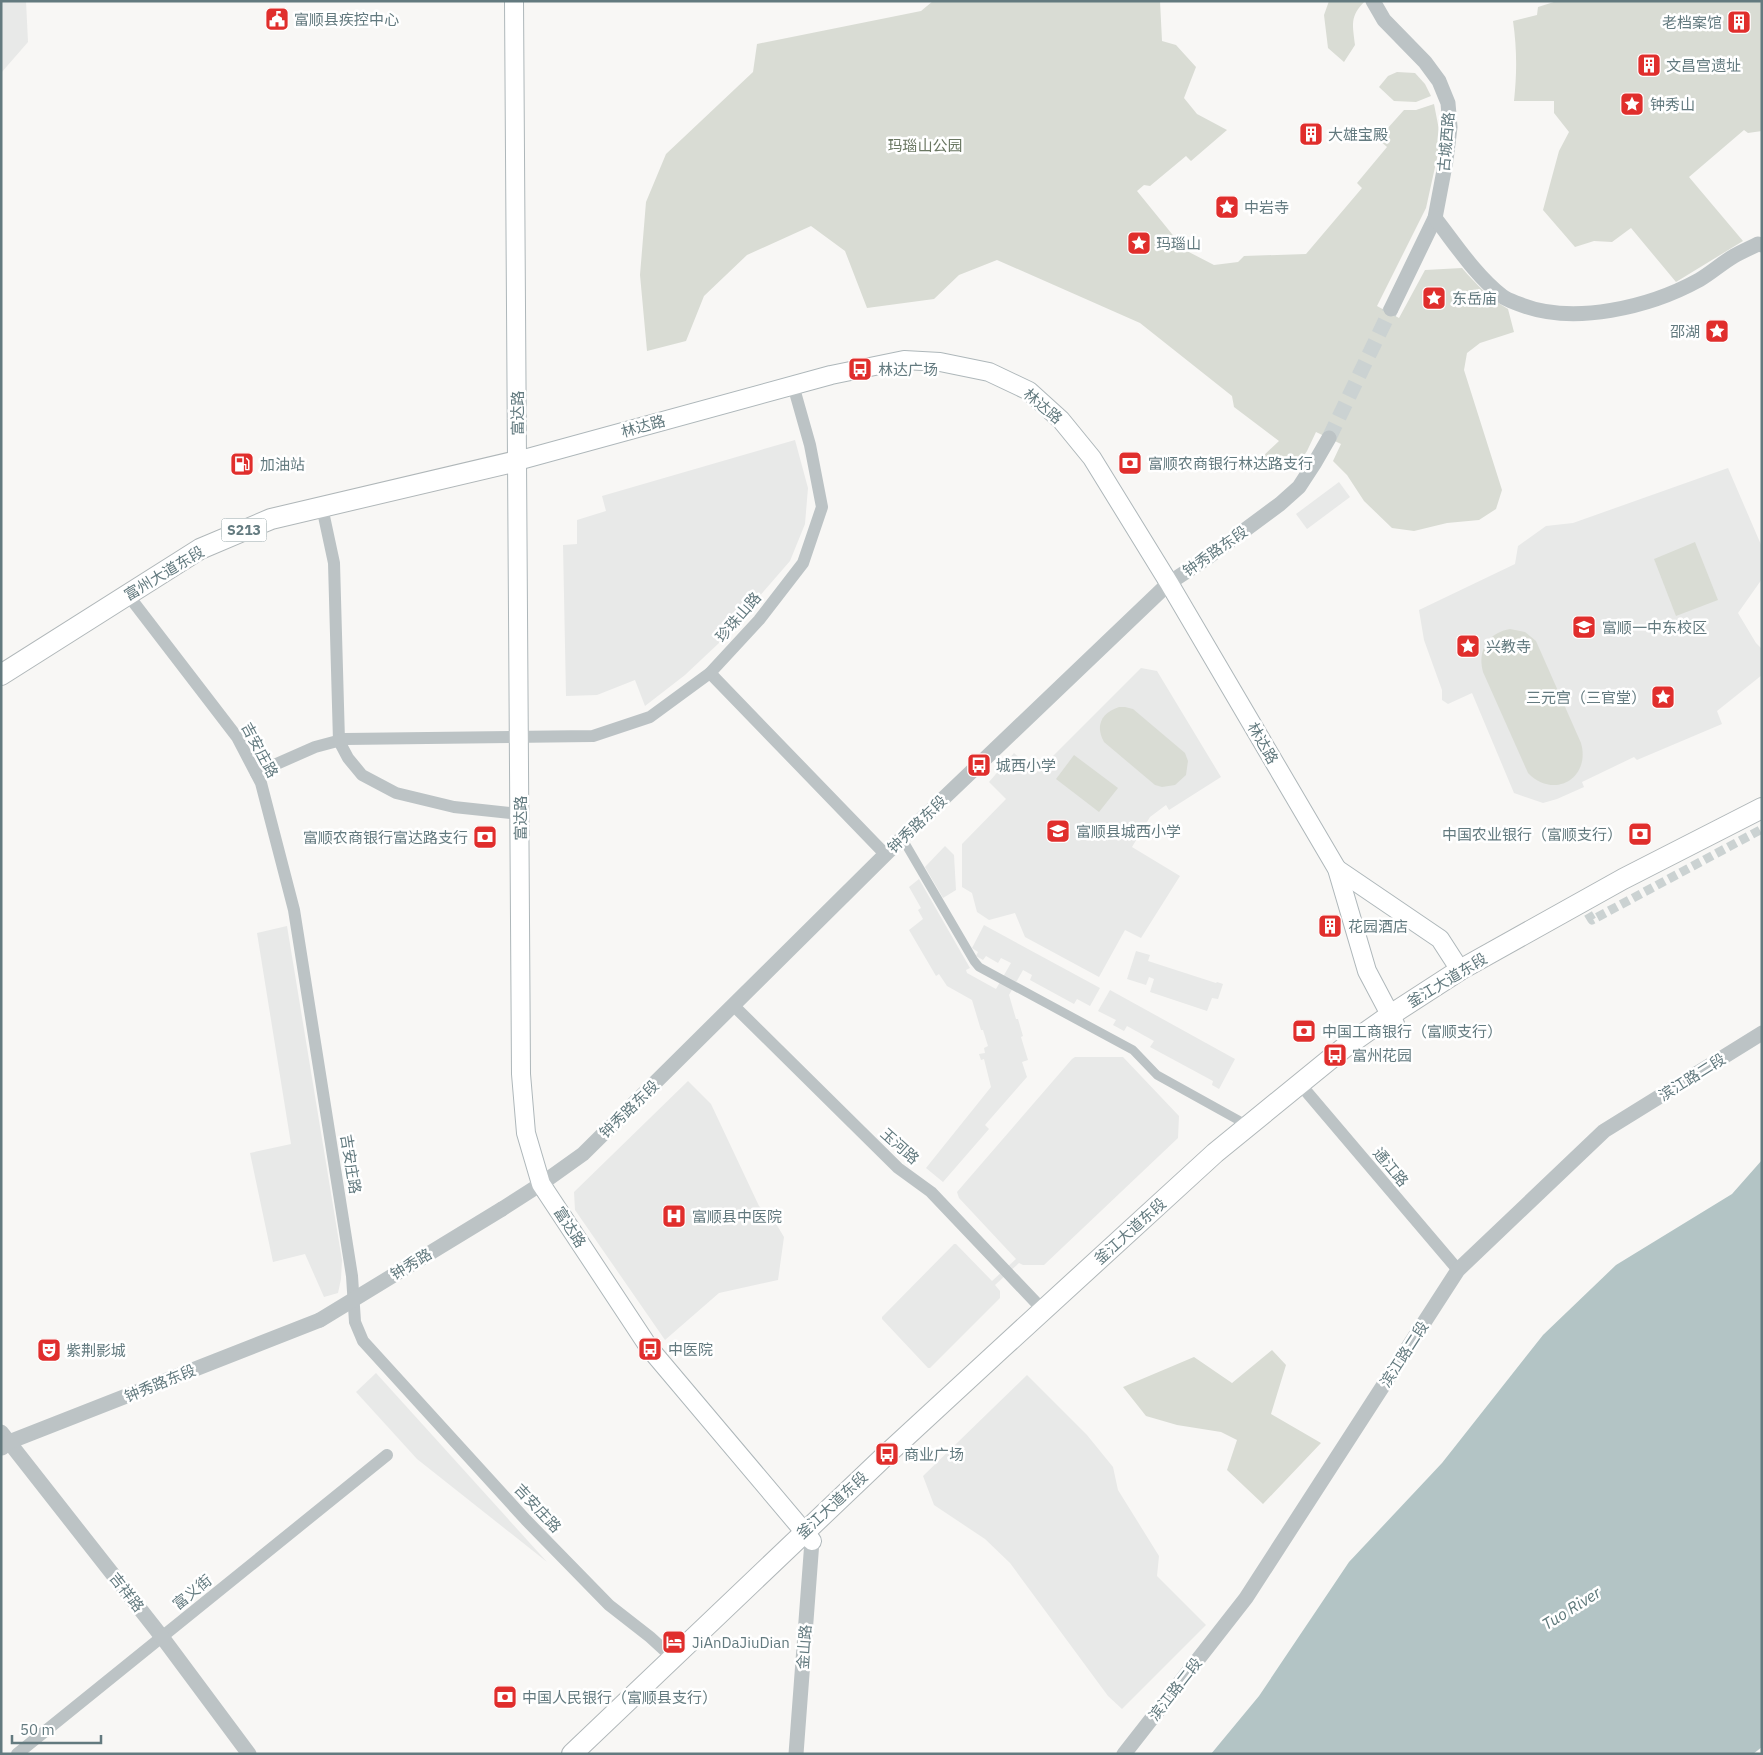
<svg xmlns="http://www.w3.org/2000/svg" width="1763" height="1755" font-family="'IBM Plex Sans','Noto Sans SC',sans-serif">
<rect width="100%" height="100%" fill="#f8f7f5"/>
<g fill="#e8e9e8">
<path d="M 1,1 L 26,1 L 28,42 L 1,73 Z"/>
<path d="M 795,440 L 808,488 L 805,524 L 790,561 L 719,643 L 685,675 L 645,706 L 635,680 L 597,695 L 566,696 L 563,545 L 577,544 L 577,520 L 606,511 L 602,496 Z"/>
<path d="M 1728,468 L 1762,547 L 1762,579 L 1738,613 L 1756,643 L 1762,649 L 1762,675 L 1717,711 L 1722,724 L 1637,760 L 1634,757 L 1582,782 L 1584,787 L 1557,799 L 1543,803 L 1514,793 L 1472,693 L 1448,704 L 1442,700 L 1442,690 L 1424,640 L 1419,610 L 1515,564 L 1518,546 L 1546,526 L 1573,523 Z"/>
<path d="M 1339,482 L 1350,497 L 1307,529 L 1296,514 Z"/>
<path d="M 1141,668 L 1157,671 L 1221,777 L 1169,810 L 1166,805 L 1150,817 L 1132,847 L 1180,876 L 1141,938 L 1125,930 L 1099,977 L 1025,937 L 1015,913 L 989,920 L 977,912 L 972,893 L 962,887 L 962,844 L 1006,799 L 989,782 L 1014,753 L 1036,773 Z"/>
<path d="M 945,846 L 954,855 L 956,890 L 943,898 L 925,867 Z"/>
<path d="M 919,879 L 970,968 L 966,970 L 967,973 L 996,989 L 1011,963 L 1001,958 L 998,963 L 986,956 L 983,960 L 976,956 L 978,952 L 972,948 L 984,925 L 1100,988 L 1090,1006 L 1077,999 L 1074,1004 L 1030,980 L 1032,975 L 1023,970 L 1009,995 L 1016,1019 L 1018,1019 L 1023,1036 L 1021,1037 L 1028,1060 L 1022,1062 L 1027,1077 L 985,1125 L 989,1129 L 943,1182 L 926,1168 L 991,1087 L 984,1059 L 981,1060 L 979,1054 L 985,1053 L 984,1048 L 988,1046 L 983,1030 L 981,1030 L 972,1000 L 947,986 L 939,974 L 936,976 L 909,930 L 923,919 L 918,910 L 921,908 L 909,887 Z"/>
<path d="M 287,926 L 342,1260 L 341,1279 L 338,1293 L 324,1297 L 305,1254 L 273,1262 L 250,1153 L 291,1144 L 257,933 Z"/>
<path d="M 1136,951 L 1150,955 L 1148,961 L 1216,983 L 1217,982 L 1223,984 L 1218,999 L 1212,998 L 1207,1011 L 1150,992 L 1154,979 L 1149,977 L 1146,985 L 1127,979 Z"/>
<path d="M 1110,990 L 1235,1059 L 1219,1089 L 1212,1085 L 1213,1081 L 1150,1047 L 1154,1041 L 1127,1026 L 1124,1031 L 1113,1025 L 1116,1020 L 1098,1011 Z"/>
<path d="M 1075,1057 L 1123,1057 L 1179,1116 L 1178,1138 L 1044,1265 L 1023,1265 L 1019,1263 L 995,1285 L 1000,1291 L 1000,1298 L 930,1368 L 928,1368 L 882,1319 L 882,1317 L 954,1244 L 956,1244 L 992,1281 L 1016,1259 L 959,1198 L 957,1192 L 1072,1059 Z"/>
<path d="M 688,1081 L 711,1104 L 759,1206 L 775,1222 L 784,1237 L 778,1280 L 719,1293 L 665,1340 L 575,1210 L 574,1192 Z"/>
<path d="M 376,1373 L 547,1562 L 417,1459 L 356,1392 Z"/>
<path d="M 1027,1375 L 1087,1435 L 1113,1467 L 1118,1490 L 1159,1556 L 1157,1576 L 1206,1625 L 1122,1709 L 1108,1696 L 1010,1563 L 985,1539 L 934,1505 L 923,1476 Z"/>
</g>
<g fill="#d9dcd4">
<path d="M 933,1 L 1160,1 L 1162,41 L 1176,45 L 1196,67 L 1184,98 L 1197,114 L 1227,130 L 1191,161 L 1186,156 L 1150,186 L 1144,185 L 1137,191 L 1185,250 L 1214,265 L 1238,262 L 1244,256 L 1306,254 L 1362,188 L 1357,183 L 1387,147 L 1378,139 L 1404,110 L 1416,110 L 1434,104 L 1441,140 L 1426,208 L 1377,306 L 1399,318 L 1425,270 L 1462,268 C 1476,284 1489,298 1508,309 L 1514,332 L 1480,343 L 1467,353 L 1464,370 L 1502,490 L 1496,509 L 1479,520 L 1447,523 L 1414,531 L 1392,528 L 1364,501 L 1347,475 L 1333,461 L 1341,444 L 1316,432 L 1307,451 L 1293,472 L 1283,459 L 1270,468 L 1261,458 L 1279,441 L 1234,407 L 1232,396 L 1140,323 L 997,260 L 959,275 L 934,299 L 867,308 L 845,251 L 811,226 L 747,255 L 704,296 L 686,341 L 647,351 L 640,275 L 646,202 L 666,154 L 753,72 L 757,44 L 921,11 Z"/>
<path d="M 1329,1 L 1365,1 C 1349,17 1353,25 1355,45 L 1344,62 L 1328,48 L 1324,15 Z"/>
<path d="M 1557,1 L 1762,1 L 1762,131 L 1748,133 L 1744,130 L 1689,177 L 1743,241 L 1676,282 L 1631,228 L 1612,242 L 1594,241 L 1575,247 L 1543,210 L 1559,151 L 1569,132 L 1554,113 L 1554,101 L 1514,101 C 1517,73 1517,49 1513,21 L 1537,15 L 1538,7 Z"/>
<path d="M 1397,72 L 1415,73 L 1425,84 L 1431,96 L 1416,102 L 1394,101 L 1379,87 L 1388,76 Z"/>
<path d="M 1695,542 L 1718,600 L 1676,616 L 1654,559 Z"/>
<path d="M 1510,629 L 1525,632 L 1536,641 L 1581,743 C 1591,778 1554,800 1528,773 L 1483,672 C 1477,650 1488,633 1510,629 Z"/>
<path d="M 1119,707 L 1125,707 L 1133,709 L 1185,753 L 1188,761 L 1186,775 L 1175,785 L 1162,787 L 1155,785 L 1104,742 C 1095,726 1101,713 1119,707 Z"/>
<path d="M 1074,755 L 1118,788 L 1099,812 L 1056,779 Z"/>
<path d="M 1272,1350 L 1286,1365 L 1271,1414 L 1321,1443 L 1263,1504 L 1227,1470 L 1237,1440 L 1221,1432 L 1177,1425 L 1146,1416 L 1123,1387 L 1194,1357 L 1232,1383 Z"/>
</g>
<path fill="#b3c4c5" d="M 1762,1160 L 1762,1747 L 1753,1754 L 1211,1754 L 1259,1696 L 1349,1562 L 1442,1463 L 1543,1335 L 1616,1265 L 1732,1194 Z"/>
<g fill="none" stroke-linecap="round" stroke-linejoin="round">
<path stroke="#cbd2d2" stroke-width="9" stroke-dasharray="9 4.5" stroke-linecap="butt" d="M 1581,902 L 1592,920 L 1762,829"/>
<path stroke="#cbd2d2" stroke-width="15" stroke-dasharray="15 8" stroke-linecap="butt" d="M 1329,438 L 1391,309"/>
<g stroke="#aeb7ba" stroke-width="20">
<g id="secondary">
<path d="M 514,1 L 521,1074 L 526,1133 L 541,1184 L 650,1349 L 812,1541"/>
<path d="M 517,461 L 831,375 L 904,360 L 940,362 L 989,372 L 1029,391 L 1061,420 L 1092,458 L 1169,583 L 1337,869 L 1367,971 L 1395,1024"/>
<path d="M 1337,869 L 1440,939 L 1460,970"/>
</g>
</g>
<g stroke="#b0b7b9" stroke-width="22">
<g id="primary">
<path d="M 1,675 L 200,549 L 271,519 L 517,461"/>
<path d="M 572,1754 L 887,1454 L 1003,1347 L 1215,1153 L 1345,1047 L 1389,1016 L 1460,970 L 1623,879 L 1762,808"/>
</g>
</g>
<path stroke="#bcc3c5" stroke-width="9" d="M 902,838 L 974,961 L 979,967 L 1133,1050 L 1157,1075 L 1249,1126"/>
<g stroke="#bcc3c5" stroke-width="12">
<path d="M 322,507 L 334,563 L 339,741 L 348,758 L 362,775 L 396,793 L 454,807 L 520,814"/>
<path d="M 128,595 L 237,737 L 261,783 L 294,910 L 352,1276 L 355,1322 L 363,1341 L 526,1520 L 609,1605 L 650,1637 L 673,1658"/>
<path d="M 710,673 L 886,855"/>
<path d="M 256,773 L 315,747 L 345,739 L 593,736 L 650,717 L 710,673 L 759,620 L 803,563 L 822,507 L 810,445 L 793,385"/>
<path d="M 734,1006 L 898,1168 L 931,1192 L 1043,1310"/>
<path d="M 1300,1084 L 1458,1270"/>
<path d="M 17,1754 L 387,1455"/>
</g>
<g stroke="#bcc3c5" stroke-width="15">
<path d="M 1373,1 L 1384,20 L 1425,62 L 1439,81 L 1448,103 L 1450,127 L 1446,160 L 1435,218 L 1391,309"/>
<path d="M 1435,218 C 1456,245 1476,276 1502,296 C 1507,300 1514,302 1519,304 C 1573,326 1650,307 1699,280 C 1711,273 1722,263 1734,256 C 1741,252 1750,248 1758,244 L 1762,245"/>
<path d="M 502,1209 L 541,1184 L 583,1154 L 902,838 L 1169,583 L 1207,558 L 1280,504 L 1299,487 L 1314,464 L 1329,438"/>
<path d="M 1,1432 L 162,1637 L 249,1754"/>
<path d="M 2,1448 L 9,1442 L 320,1320"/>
<path d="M 796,1754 L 812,1541"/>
<path d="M 1124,1754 L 1246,1598 L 1458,1270 L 1604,1131 L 1762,1033"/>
</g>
<use href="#secondary" stroke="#fff" stroke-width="18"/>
<use href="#primary" stroke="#fff" stroke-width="20"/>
<path stroke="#bcc3c5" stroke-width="15" d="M 320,1320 L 502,1209"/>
</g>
<defs>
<g id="civic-square" transform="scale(1.25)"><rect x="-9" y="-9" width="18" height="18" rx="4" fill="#e02e2c" stroke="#fff"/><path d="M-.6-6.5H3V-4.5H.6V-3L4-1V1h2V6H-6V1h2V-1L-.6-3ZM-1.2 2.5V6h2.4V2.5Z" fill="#fff"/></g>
<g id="building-square" transform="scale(1.25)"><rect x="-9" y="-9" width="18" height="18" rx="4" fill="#e02e2c" stroke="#fff"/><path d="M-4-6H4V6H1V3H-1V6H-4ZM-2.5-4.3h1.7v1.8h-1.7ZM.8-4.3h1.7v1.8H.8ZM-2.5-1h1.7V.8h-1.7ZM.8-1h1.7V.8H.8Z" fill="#fff"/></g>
<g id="sight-square" transform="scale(1.25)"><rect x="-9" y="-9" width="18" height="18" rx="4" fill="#e02e2c" stroke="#fff"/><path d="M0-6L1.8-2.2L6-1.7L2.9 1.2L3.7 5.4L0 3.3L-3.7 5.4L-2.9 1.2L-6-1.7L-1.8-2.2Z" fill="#fff"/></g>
<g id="bus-square" transform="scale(1.25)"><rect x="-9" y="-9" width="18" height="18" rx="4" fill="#e02e2c" stroke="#fff"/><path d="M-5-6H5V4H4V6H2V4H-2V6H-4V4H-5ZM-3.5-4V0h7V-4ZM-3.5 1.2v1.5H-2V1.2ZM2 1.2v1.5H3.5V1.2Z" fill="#fff"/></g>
<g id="bank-square" transform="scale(1.25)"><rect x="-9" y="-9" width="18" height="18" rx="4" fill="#e02e2c" stroke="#fff"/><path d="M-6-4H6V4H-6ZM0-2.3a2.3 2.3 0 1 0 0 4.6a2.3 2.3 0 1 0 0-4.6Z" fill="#fff"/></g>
<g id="fuel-square" transform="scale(1.25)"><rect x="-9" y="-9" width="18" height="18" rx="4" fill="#e02e2c" stroke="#fff"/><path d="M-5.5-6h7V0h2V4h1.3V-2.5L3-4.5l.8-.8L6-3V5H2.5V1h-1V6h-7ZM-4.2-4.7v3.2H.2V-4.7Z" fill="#fff"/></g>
<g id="school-square" transform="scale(1.25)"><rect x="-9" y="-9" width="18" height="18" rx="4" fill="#e02e2c" stroke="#fff"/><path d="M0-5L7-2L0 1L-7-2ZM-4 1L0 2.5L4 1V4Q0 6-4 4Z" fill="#fff"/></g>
<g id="hospital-square" transform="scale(1.25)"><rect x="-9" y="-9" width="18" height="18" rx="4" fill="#e02e2c" stroke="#fff"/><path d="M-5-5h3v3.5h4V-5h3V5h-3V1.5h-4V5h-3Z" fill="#fff"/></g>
<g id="theatre-square" transform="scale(1.25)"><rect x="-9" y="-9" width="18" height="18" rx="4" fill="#e02e2c" stroke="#fff"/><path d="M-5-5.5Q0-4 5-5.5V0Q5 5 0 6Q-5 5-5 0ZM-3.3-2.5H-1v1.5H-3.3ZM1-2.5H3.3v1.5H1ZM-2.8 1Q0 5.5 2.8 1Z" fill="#fff"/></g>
<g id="hotel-square" transform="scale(1.25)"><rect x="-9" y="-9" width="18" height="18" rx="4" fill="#e02e2c" stroke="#fff"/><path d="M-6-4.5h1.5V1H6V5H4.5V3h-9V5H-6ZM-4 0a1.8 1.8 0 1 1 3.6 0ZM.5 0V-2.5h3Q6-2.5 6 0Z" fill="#fff"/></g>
</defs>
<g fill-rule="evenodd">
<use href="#civic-square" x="277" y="19"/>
<use href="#building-square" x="1739" y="22"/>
<use href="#building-square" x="1649" y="65"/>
<use href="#sight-square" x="1632" y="104"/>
<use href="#building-square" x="1311" y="134"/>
<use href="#sight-square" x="1227" y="207"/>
<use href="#sight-square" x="1139" y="243"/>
<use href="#sight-square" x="1434" y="298"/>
<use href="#sight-square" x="1717" y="331"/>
<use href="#bus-square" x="860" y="369"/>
<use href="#bank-square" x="1130" y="463"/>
<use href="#fuel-square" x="242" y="464"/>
<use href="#school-square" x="1584" y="627"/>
<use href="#sight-square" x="1468" y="646"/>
<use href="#sight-square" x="1663" y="697"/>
<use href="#bus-square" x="979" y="765"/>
<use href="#school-square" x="1058" y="831"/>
<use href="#bank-square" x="1640" y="834"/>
<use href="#bank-square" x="485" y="837"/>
<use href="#building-square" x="1330" y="926"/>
<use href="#bank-square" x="1304" y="1031"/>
<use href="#bus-square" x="1335" y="1055"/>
<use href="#hospital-square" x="674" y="1216"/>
<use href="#bus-square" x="650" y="1349"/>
<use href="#theatre-square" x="49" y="1350"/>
<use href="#bus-square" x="887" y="1454"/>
<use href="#hotel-square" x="674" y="1642"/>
<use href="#bank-square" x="505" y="1697"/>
</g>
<g text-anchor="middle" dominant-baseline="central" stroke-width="5" stroke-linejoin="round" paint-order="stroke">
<rect fill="#fff" stroke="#92a2a5" stroke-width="1" x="221.5" y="518.5" width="45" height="23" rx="4"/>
<g font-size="14" font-weight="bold" fill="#637a7f">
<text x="244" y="530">S213</text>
</g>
<g font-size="15" fill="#637a7f" stroke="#fff" text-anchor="start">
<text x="294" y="19">富顺县疾控中心</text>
<text x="1722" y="22" text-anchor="end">老档案馆</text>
<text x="1666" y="65">文昌宫遗址</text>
<text x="1650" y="104">钟秀山</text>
<text x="1328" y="134">大雄宝殿</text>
<text x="1244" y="207">中岩寺</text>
<text x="1156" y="243">玛瑙山</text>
<text x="1452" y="298">东岳庙</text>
<text x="1700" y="331" text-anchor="end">邵湖</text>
<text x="878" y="369">林达广场</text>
<text x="1148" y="463">富顺农商银行林达路支行</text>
<text x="260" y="464">加油站</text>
<text x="1602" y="627">富顺一中东校区</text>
<text x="1486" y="646">兴教寺</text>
<text x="1646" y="697" text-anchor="end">三元宫（三官堂）</text>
<text x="996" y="765">城西小学</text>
<text x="1076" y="831">富顺县城西小学</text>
<text x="1622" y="834" text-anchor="end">中国农业银行（富顺支行）</text>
<text x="468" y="837" text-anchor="end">富顺农商银行富达路支行</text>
<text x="1348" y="926">花园酒店</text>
<text x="1322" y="1031">中国工商银行（富顺支行）</text>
<text x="1352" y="1055">富州花园</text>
<text x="692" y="1216">富顺县中医院</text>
<text x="668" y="1349">中医院</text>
<text x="66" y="1350">紫荆影城</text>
<text x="904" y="1454">商业广场</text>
<text x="692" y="1642">JiAnDaJiuDian</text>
<text x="522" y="1697">中国人民银行（富顺县支行）</text>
</g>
<g font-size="15" fill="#637a7f" stroke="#fff">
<text transform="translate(1446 142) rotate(-85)">古城西路</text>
<text transform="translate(1043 406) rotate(40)">林达路</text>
<text transform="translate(517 413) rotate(-90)">富达路</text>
<text transform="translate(643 426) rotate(-15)">林达路</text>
<text transform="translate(1215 551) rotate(-35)">钟秀路东段</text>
<text transform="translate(164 573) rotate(-31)">富州大道东段</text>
<text transform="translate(738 617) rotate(-49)">珍珠山路</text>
<text transform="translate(1263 743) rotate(60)">林达路</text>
<text transform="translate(260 750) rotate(62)">吉安庄路</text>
<text transform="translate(520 818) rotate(-90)">富达路</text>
<text transform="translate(917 824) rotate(-44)">钟秀路东段</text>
<text transform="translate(1447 980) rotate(-31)">釜江大道东段</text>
<text transform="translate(1692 1077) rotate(-32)">滨江路二段</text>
<text transform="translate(629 1109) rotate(-44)">钟秀路东段</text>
<text transform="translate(900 1146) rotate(42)">玉河路</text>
<text transform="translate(351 1164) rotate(81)">吉安庄路</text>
<text transform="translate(1391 1167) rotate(50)">通江路</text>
<text transform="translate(570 1227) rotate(57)">富达路</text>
<text transform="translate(1130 1231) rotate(-42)">釜江大道东段</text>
<text transform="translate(411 1264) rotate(-31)">钟秀路</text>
<text transform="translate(1404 1354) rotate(-57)">滨江路二段</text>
<text transform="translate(160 1383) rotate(-22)">钟秀路东段</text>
<text transform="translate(832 1505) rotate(-43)">釜江大道东段</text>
<text transform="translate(538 1508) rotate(47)">吉安庄路</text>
<text transform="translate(127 1592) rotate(52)">吉祥路</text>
<text transform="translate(192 1592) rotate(-39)">富义街</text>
<text transform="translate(804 1647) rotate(-86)">金山路</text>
<text transform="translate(1175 1689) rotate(-52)">滨江路二段</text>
</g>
<g font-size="15" fill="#6a7762" stroke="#fff">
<text x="925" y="145">玛瑙山公园</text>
</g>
<g font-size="16" font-style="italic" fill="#5e787a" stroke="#fff">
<text transform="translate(1571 1608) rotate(-32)">Tuo River</text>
</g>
</g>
<rect width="1763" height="1755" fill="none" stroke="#637a7f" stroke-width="5"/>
<path d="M12 1735v8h89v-8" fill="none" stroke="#637a7f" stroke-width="2.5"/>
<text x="20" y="1735" font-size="15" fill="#637a7f" stroke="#ffffff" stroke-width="4" paint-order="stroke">50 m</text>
</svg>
